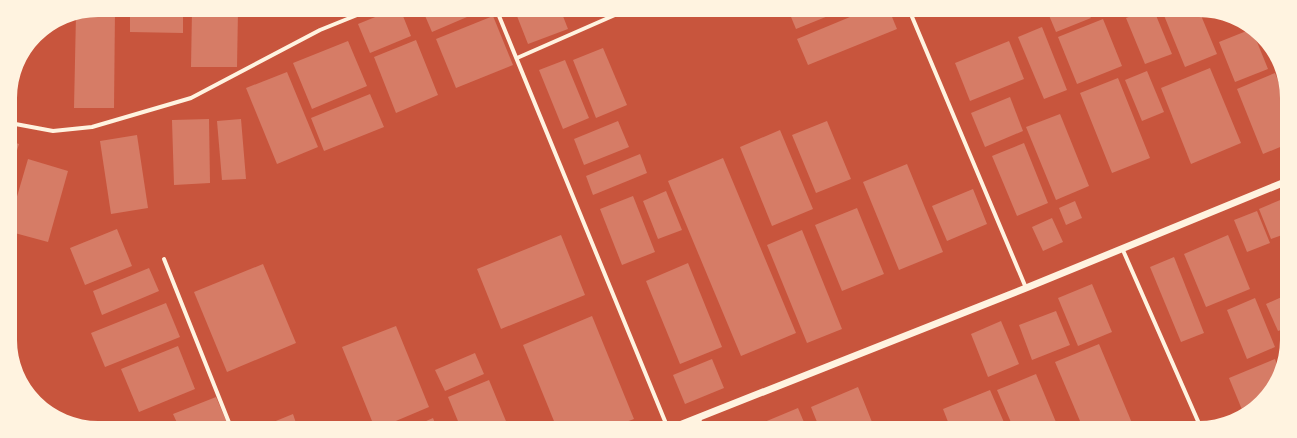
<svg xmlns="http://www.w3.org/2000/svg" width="1297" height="438" font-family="Figtree,sans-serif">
<rect width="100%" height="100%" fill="#c8553d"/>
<g fill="#d67c66">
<path d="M 98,10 L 115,10 L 114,108 L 74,108 L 76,14 Z"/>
<path d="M 130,10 L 183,10 L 183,33 L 130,32 Z"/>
<path d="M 192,10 L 238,10 L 237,67 L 191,67 Z"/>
<path d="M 390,11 L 401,11 L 411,36 L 370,53 L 358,24 Z"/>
<path d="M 423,11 L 481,11 L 432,32 Z"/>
<path d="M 515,11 L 561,11 L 568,29 L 528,44 Z"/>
<path d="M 789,12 L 838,12 L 796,29 Z"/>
<path d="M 862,12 L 890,12 L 897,29 L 808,65 L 797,39 Z"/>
<path d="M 1048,13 L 1088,13 L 1091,18 L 1056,32 Z"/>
<path d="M 1140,13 L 1155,13 L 1172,54 L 1145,64 L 1126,18 Z"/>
<path d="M 1163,13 L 1200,13 L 1217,54 L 1185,67 Z"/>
<path d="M 493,16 L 513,65 L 456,88 L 436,39 Z"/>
<path d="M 1103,19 L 1122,66 L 1077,84 L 1058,37 Z"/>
<path d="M 1042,27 L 1067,90 L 1044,99 L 1018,37 Z"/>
<path d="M 1249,30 L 1253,32 L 1268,69 L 1235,82 L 1219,42 Z"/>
<path d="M 416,40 L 438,95 L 396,113 L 374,57 Z"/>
<path d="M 348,41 L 367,86 L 312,109 L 293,63 Z"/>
<path d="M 1009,41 L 1024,79 L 970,101 L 955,63 Z"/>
<path d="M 603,48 L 627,105 L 596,118 L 573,60 Z"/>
<path d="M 565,60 L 589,118 L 563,129 L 539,70 Z"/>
<path d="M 1210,68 L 1241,143 L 1191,164 L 1161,88 Z"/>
<path d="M 1147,71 L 1164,112 L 1142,121 L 1125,80 Z"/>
<path d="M 287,72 L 318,147 L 277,164 L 246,88 Z"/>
<path d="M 1275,73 L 1285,98 L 1285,145 L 1263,154 L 1237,89 Z"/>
<path d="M 1118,78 L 1150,158 L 1112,173 L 1080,93 Z"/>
<path d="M 370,94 L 384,127 L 324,151 L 311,118 Z"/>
<path d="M 1010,97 L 1023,131 L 985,147 L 971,113 Z"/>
<path d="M 1060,114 L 1089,186 L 1056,200 L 1026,127 Z"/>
<path d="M 209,119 L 210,183 L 174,185 L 172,120 Z"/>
<path d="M 241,119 L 246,179 L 222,180 L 217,121 Z"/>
<path d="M 618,121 L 629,147 L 584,165 L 574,139 Z"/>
<path d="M 827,121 L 851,179 L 816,193 L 792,135 Z"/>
<path d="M 780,130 L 813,209 L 772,226 L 740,147 Z"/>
<path d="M 137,135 L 148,208 L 111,214 L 100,141 Z"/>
<path d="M 10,141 L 19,144 L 11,170 Z"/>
<path d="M 1024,143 L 1048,203 L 1017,216 L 992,156 Z"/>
<path d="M 640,154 L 647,173 L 593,195 L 586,176 Z"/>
<path d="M 723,158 L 796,333 L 741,356 L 668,181 Z"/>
<path d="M 28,159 L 68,171 L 48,242 L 11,232 L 11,217 Z"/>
<path d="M 907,164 L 943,252 L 899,270 L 863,182 Z"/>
<path d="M 973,189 L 987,224 L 947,241 L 932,206 Z"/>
<path d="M 666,191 L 682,230 L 658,239 L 643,201 Z"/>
<path d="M 633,196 L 655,252 L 622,265 L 600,209 Z"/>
<path d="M 1285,198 L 1285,234 L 1271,239 L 1259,209 Z"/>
<path d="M 1075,201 L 1082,218 L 1066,225 L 1059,208 Z"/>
<path d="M 857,208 L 884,274 L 842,291 L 815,225 Z"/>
<path d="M 1257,211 L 1270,243 L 1247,252 L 1234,220 Z"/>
<path d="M 1052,218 L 1063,242 L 1043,251 L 1032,227 Z"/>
<path d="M 117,229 L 132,266 L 85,285 L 70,248 Z"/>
<path d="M 802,230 L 842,329 L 807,343 L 767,245 Z"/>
<path d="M 561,235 L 585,295 L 501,329 L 477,269 Z"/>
<path d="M 1228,235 L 1250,289 L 1206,307 L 1184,254 Z"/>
<path d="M 1174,257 L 1204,333 L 1181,342 L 1150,267 Z"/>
<path d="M 688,263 L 722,347 L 680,364 L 646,281 Z"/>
<path d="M 263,264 L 296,343 L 227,372 L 194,292 Z"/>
<path d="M 149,268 L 159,291 L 102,315 L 93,291 Z"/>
<path d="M 1092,284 L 1112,332 L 1078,346 L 1058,298 Z"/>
<path d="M 1284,296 L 1284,329 L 1278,331 L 1266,304 Z"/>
<path d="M 1255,298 L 1275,347 L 1247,359 L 1227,310 Z"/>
<path d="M 166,303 L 180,337 L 105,367 L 91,333 Z"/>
<path d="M 1056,311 L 1070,345 L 1032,360 L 1019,325 Z"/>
<path d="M 592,316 L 634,419 L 615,426 L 556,426 L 523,345 Z"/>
<path d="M 1001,321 L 1019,364 L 988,377 L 971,334 Z"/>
<path d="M 396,326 L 429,407 L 384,426 L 374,426 L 342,347 Z"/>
<path d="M 1099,344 L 1132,423 L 1122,428 L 1083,428 L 1055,362 Z"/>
<path d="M 178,346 L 195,389 L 139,412 L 121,369 Z"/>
<path d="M 475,353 L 484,374 L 445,391 L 435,370 Z"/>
<path d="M 712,359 L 724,388 L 685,404 L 673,375 Z"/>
<path d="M 1275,359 L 1279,370 L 1254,408 L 1243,412 L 1229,378 Z"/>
<path d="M 1036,374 L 1058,427 L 1013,427 L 997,390 Z"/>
<path d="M 489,380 L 508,426 L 460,426 L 448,397 Z"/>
<path d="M 858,387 L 874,427 L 819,427 L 811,407 Z"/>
<path d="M 990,390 L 1006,427 L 950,427 L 943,409 Z"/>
<path d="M 216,397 L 228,425 L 178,425 L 173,414 Z"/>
<path d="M 798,408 L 806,427 L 764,427 L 762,423 Z"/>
<path d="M 293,414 L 297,426 L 266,425 Z"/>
<path d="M 433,418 L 436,426 L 415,426 Z"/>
</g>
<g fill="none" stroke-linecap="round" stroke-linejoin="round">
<g stroke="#fff3e0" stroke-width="4">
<path d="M 497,11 L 667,426"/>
<path d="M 910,12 L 1026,288"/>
<path d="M 517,58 L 624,11"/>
<path d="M 10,123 L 53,131 L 92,127 L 191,98 L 320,30 L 367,11"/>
<path d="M 1122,248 L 1201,428"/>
<path d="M 164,259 L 230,425"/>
<path d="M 699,419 L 702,427"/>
</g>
<path stroke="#fff3e0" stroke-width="7" d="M 677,426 L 1026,288 L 1285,182"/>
</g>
<path d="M0 0H1297V438H0ZM98 17H1199A81 81 0 0 1 1280 98V340A81 81 0 0 1 1199 421H98A81 81 0 0 1 17 340V98A81 81 0 0 1 98 17Z" fill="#fff3e0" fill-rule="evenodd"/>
</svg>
